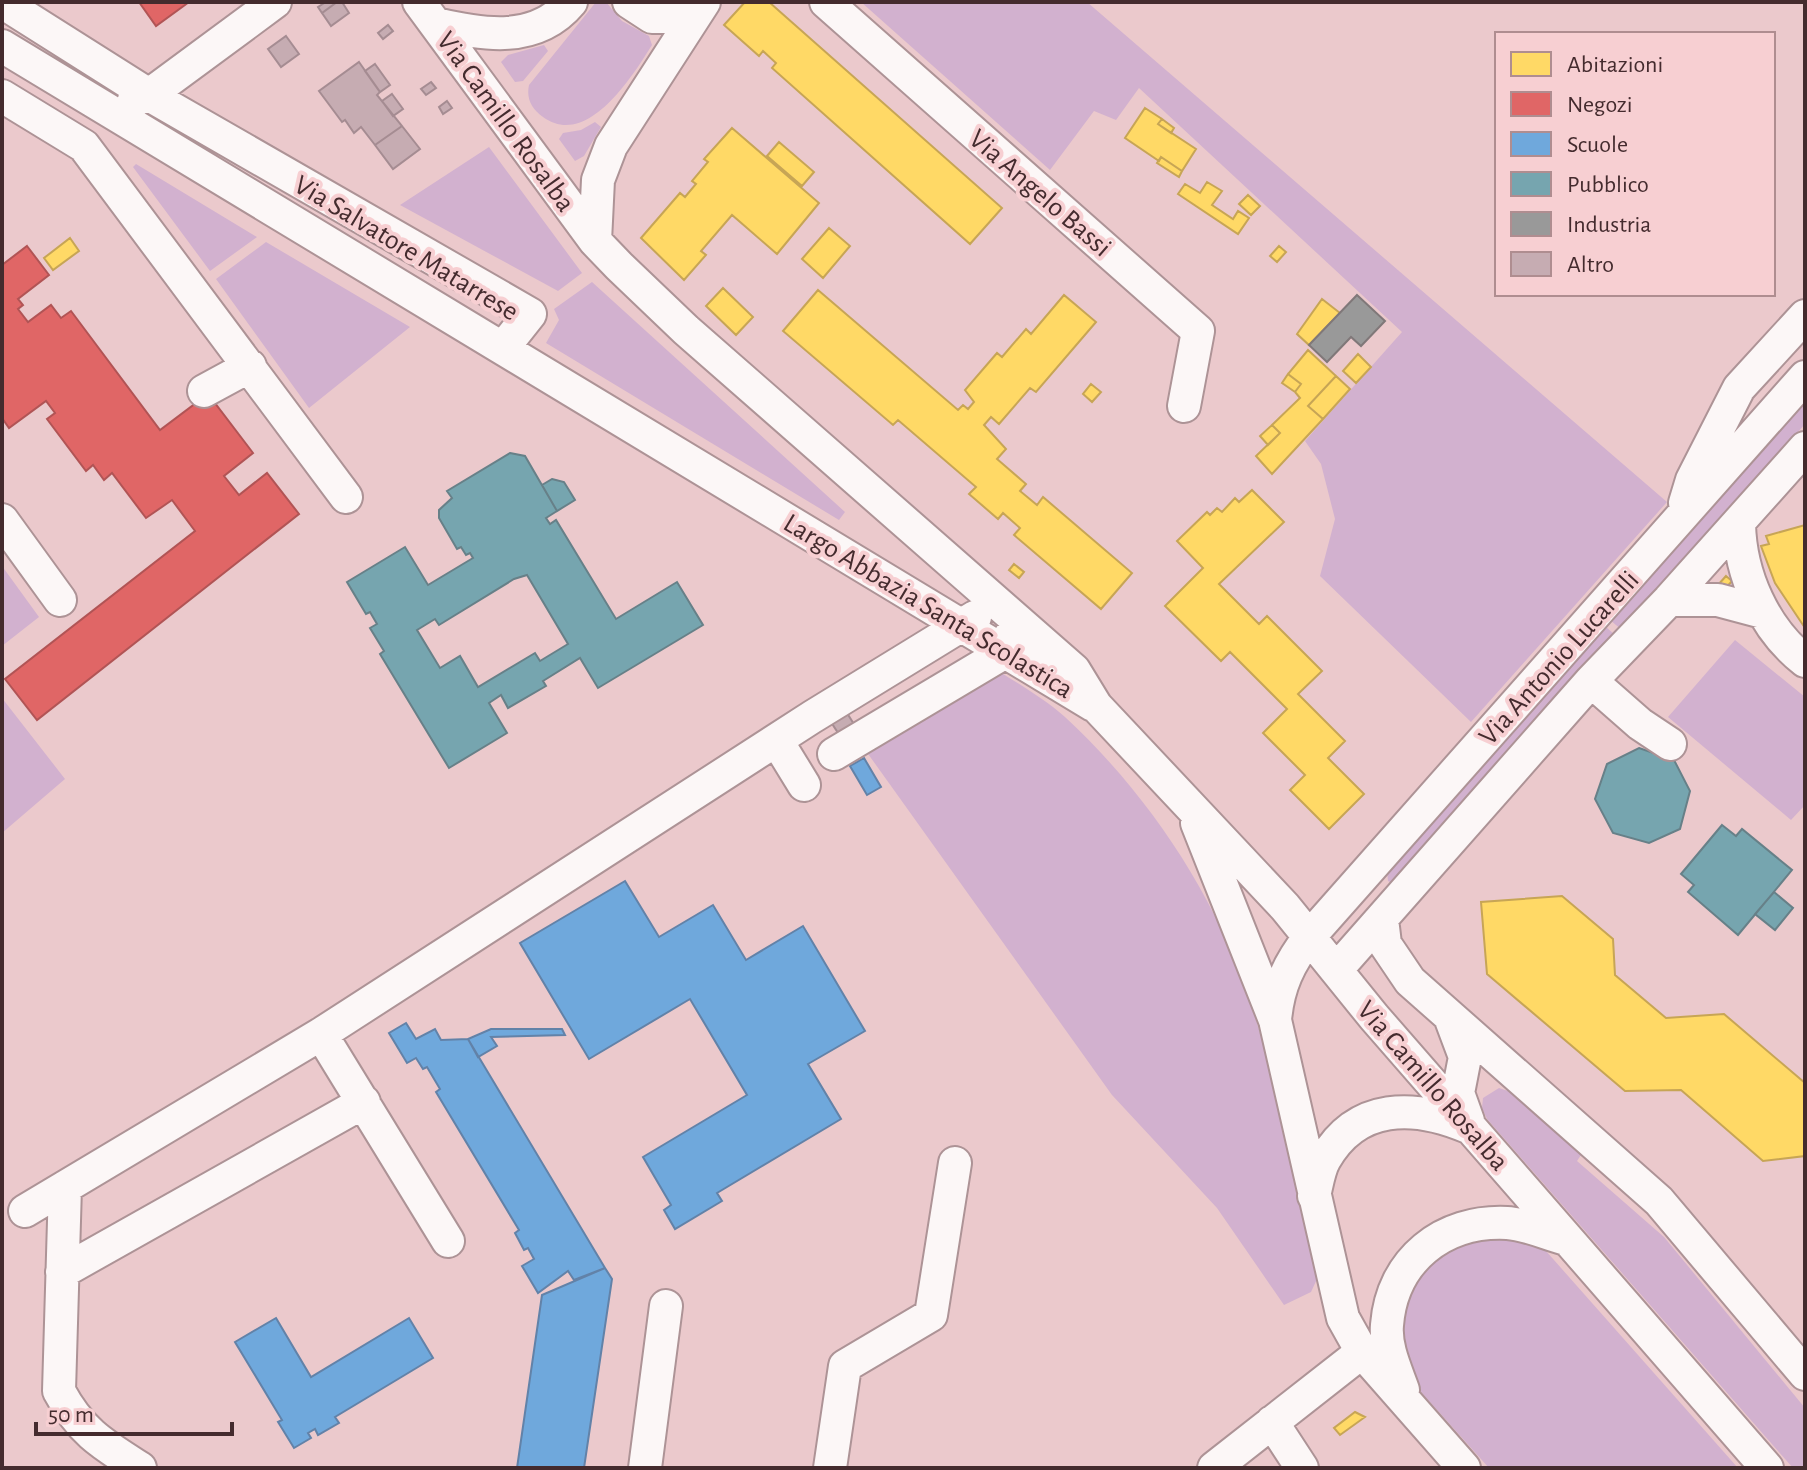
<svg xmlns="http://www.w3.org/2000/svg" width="1807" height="1470" font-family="'Alegreya Sans',sans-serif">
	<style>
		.green { fill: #d2b1cf }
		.homes { fill: #ffd966; stroke: #c7a555; stroke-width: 2 }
		.shops { fill: #e06666; stroke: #b15455; stroke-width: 2 }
		.schools { fill: #6fa8dc; stroke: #6282a8; stroke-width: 2 }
		.public { fill: #76a5af; stroke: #678088; stroke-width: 2; fill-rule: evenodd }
		.industry { fill: #999; stroke: #807879; stroke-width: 2 }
		.building { fill: #c6acb2; stroke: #a58c92; stroke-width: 2 }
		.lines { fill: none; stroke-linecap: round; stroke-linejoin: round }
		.minor-casing { stroke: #ad9396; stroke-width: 36 }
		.minor { stroke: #fcf7f7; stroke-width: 32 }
		.labels { text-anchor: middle; stroke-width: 8; stroke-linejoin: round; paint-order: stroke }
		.street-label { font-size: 28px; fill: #442b2e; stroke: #f7cfd2 }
	</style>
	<rect width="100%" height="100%" fill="#ebc9cc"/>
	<path class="green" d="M 596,2 L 606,2 L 622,21 L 649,36 L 652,45 C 632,77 587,149 543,117 C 532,109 526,99 529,85 Z
		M 861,2 L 1087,2 L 1667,502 L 1471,722 L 1320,576 L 1335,519 L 1321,464 L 1305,441 L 1402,332 L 1139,88 L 1116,120 L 1094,111 L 1050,170 Z
		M 544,45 L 548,51 L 523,81 L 515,82 L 501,62 L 508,55 Z
		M 595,122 L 601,127 L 584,156 L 575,161 L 559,139 L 563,133 L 581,130 Z
		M 489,147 L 582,273 L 558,291 L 400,205 Z
		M 136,164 L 257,237 L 210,271 L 133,167 Z
		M 266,242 L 410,327 L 309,408 L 216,279 Z
		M 592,282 L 845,512 L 839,520 L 546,343 L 559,320 L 554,309 Z
		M 1805,401 L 1805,424 L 1622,630 L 1610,620 Z
		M 2,566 L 39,617 L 2,646 Z
		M 1605,626 L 1616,636 L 1392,883 L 1388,881 L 1387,871 Z
		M 1735,640 L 1805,697 L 1805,805 L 1791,820 L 1668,717 Z
		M 1000,672 C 1022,686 1046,700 1065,717 C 1146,792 1213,891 1248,995 C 1279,1087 1296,1185 1317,1279 L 1311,1292 L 1284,1305 L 1217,1208 L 1112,1095 L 866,751 Z
		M 2,698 L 65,779 L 2,833 Z
		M 1499,1088 L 1508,1091 L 1581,1155 L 1577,1161 L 1664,1237 L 1805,1408 L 1805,1468 L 1793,1468 L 1487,1119 L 1482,1108 L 1483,1098 Z
		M 1467,1236 L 1533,1241 L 1546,1251 L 1738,1468 L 1489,1468 L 1412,1382 L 1396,1338 L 1412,1275 Z"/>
	<path class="homes" d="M 745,2 L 769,2 L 1002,208 L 970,244 L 772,68 L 776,63 L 763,51 L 759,56 L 724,25 Z
		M 1145,108 L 1162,119 L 1158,124 L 1196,149 L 1182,171 L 1161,157 L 1159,161 L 1125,138 Z
		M 1162,119 L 1174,128 L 1171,133 L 1158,124 Z
		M 732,128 L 819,203 L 777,254 L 732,215 L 701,251 L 706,255 L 684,280 L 641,238 L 680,193 L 685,197 L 696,184 L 692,181 L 708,162 L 704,159 Z
		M 779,142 L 814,172 L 802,186 L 767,156 Z
		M 1161,157 L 1182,171 L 1179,177 L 1157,163 Z
		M 1207,182 L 1222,191 L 1212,205 L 1233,219 L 1238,211 L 1249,218 L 1238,234 L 1178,194 L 1185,184 L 1200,193 Z
		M 1248,195 L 1260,206 L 1251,215 L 1239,204 Z
		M 829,228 L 850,246 L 823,278 L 802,259 Z
		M 70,238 L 79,251 L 53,270 L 44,258 Z
		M 1279,246 L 1286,252 L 1277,262 L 1270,256 Z
		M 723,288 L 753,317 L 736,335 L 706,306 Z
		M 818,290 L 958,410 L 963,405 L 968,409 L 974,402 L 965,390 L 997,353 L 1002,357 L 1026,329 L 1031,334 L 1064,295 L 1096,322 L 1036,392 L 1030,388 L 999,424 L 991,417 L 984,425 L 1006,449 L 997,459 L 1026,484 L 1020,491 L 1037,505 L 1043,497 L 1132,573 L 1101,609 L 1014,535 L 1020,528 L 1003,513 L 998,519 L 969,494 L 976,487 L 898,420 L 893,425 L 783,331 Z
		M 1322,299 L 1340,313 L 1309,345 L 1297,334 Z
		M 1308,350 L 1336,376 L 1308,406 L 1323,419 L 1272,474 L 1256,456 L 1280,433 L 1272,425 L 1300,398 L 1295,392 L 1301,384 L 1288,374 Z
		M 1358,354 L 1371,367 L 1356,383 L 1343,371 Z
		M 1288,374 L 1301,384 L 1295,392 L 1282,383 Z
		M 1336,376 L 1350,389 L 1323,419 L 1308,406 Z
		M 1091,384 L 1101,392 L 1092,402 L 1083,394 Z
		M 1272,425 L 1280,433 L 1268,445 L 1260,436 Z
		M 1252,490 L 1284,522 L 1219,584 L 1259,624 L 1267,616 L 1322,671 L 1298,694 L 1345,741 L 1328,758 L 1364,794 L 1329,829 L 1290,790 L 1305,775 L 1263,733 L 1287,709 L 1230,652 L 1221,661 L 1165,606 L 1203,568 L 1177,541 L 1207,512 L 1210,515 L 1217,508 L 1222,512 L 1235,498 L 1239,502 Z
		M 1805,525 L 1805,628 L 1775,583 L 1761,546 L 1769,544 L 1766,536 Z
		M 1014,564 L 1024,572 L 1019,578 L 1009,570 Z
		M 1726,576 L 1732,581 L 1724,590 L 1718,585 Z
		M 1562,896 L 1613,939 L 1615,975 L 1666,1018 L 1724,1014 L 1805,1083 L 1805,1156 L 1763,1161 L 1681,1090 L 1625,1091 L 1487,974 L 1481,902 Z
		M 1355,1412 L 1365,1417 L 1340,1435 L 1334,1428 Z"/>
	<path class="shops" d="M 139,2 L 189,2 L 156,26 Z
		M 27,246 L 49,275 L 18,299 L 23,305 L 18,309 L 28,322 L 51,305 L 61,318 L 71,311 L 160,430 L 208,394 L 253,453 L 224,476 L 239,495 L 267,473 L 299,514 L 37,720 L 5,679 L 195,531 L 172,500 L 146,518 L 112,473 L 104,480 L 93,465 L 86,471 L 47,419 L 55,413 L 46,401 L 9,428 L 2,418 L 2,265 Z"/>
	<path class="schools" d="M 864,758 L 881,787 L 867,795 L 850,766 Z
		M 625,881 L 659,937 L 713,905 L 746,960 L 803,926 L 865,1031 L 808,1064 L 841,1119 L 717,1193 L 722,1201 L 675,1229 L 664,1210 L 671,1205 L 643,1157 L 747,1095 L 690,999 L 589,1059 L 520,943 Z
		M 406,1023 L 416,1039 L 435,1029 L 441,1040 L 468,1039 L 605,1268 L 574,1280 L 568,1271 L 538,1293 L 522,1266 L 534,1259 L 528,1248 L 524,1250 L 515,1233 L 519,1230 L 436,1092 L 440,1089 L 427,1067 L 423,1069 L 416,1058 L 407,1063 L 389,1033 Z
		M 491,1029 L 562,1029 L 565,1035 L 491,1037 L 497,1046 L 478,1057 L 468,1039 Z
		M 605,1268 L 612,1279 L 584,1468 L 517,1468 L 542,1295 Z
		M 276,1318 L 311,1377 L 409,1318 L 433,1358 L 335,1417 L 339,1423 L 318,1435 L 315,1429 L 308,1433 L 311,1438 L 294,1448 L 278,1422 L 282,1420 L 235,1342 Z"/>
	<path class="public" d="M 510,453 L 525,456 L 557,511 L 546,518 L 550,524 L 556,520 L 616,619 L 677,582 L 703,625 L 598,688 L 580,658 L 543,681 L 546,686 L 508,708 L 501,695 L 489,703 L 507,733 L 449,768 L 380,654 L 384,651 L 370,628 L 377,624 L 370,612 L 366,614 L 347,582 L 405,547 L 428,585 L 473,558 L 470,553 L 466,555 L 461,547 L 457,549 L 439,518 L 439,510 L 452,498 L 447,491 ZM 527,575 L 568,644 L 540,661 L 535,653 L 478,687 L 460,656 L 440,668 L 417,630 L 435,619 L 439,625 L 514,579 Z
		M 552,479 L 564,482 L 575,500 L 557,511 L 542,485 Z
		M 1639,748 L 1674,760 L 1690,791 L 1680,829 L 1649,843 L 1613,833 L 1595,799 L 1607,764 Z
		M 1722,825 L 1736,836 L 1742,829 L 1792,870 L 1738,935 L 1688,892 L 1694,885 L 1681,874 Z
		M 1774,892 L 1793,908 L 1775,930 L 1755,914 Z"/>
	<path class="industry" d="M 1357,295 L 1385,321 L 1361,346 L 1351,337 L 1327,362 L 1309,345 Z"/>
	<path class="building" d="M 326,2 L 337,2 L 322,13 L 318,7 Z
		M 337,2 L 342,2 L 349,13 L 331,26 L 322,13 Z
		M 388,25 L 393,31 L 383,39 L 378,33 Z
		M 286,36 L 299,54 L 281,67 L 268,49 Z
		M 359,62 L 380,92 L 377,95 L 402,126 L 375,145 L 361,127 L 354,133 L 345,120 L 342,122 L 319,91 Z
		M 375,64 L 390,85 L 380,92 L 365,71 Z
		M 431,82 L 436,88 L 426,95 L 421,89 Z
		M 392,94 L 403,109 L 393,116 L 382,101 Z
		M 447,101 L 452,108 L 443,114 L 439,107 Z
		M 402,126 L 420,149 L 393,169 L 375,145 Z
		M 847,713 L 857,729 L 842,739 L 831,722 Z"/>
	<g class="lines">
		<defs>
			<path id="minor" d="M 2,2 L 149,95 L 530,314 L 503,348
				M 419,2 L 595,241 L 619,266 L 686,330 L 1074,670 L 1096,706 L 1285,907 L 1374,1017 L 1767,1468
				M 629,2 L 652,17 L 694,17
				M 826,2 L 1198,331 L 1184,406
				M 436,24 C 483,35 536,44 571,2
				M 2,46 L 1093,705
				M 2,96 L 84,146 L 346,497
				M 134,100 L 149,95 L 275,2
				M 595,241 L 598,180 L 611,146 L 704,2
				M 204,391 L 250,366
				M 1685,503 L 1692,480 L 1739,388 L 1805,316
				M 2,520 L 60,600
				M 1739,523 C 1740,575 1764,629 1805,661
				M 1669,600 L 1718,600 L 1763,612
				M 1591,681 L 1640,724 L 1670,744
				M 777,741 L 804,785
				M 834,754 L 1007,651 L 1010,636
				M 1197,823 L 1275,1020 L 1343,1318 L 1362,1352 L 1464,1468
				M 1382,919 L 1385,944 L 1410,981 L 1659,1201 L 1805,1374
				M 1337,969 L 1591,681 L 1669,600 L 1805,448
				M 1450,1017 L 1465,1057 L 1458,1093 L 1468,1121
				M 1275,1020 C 1278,986 1289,963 1310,936 L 1805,377
				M 321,1034 L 448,1241
				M 65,1187 L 59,1391 C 81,1432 102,1444 140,1468
				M 1314,1196 C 1317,1184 1319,1169 1325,1159 C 1357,1103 1414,1104 1468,1127
				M 25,1211 L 321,1034 L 812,717 L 975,617
				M 62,1272 L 364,1102
				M 1403,1390 C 1396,1370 1385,1347 1387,1325 C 1392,1260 1443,1220 1507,1223 C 1526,1224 1547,1234 1566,1239
				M 1272,1422 L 1302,1468
				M 645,1468 L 666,1306
				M 830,1468 L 845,1366 L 931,1315 L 955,1163
				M 1214,1468 L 1362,1352"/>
		</defs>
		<use href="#minor" class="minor-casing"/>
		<use href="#minor" class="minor"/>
	</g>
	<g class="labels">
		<g class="street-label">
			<text transform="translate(507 121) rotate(54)" y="10">Via Camillo Rosalba</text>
			<text transform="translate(1041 192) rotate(41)" y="10">Via Angelo Bassi</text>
			<text transform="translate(407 247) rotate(31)" y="10">Via Salvatore Matarrese</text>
			<text transform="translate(929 605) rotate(31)" y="10">Largo Abbazia Santa Scolastica</text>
			<text transform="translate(1558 657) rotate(-48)" y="10">Via Antonio Lucarelli</text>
			<text transform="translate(1434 1085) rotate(49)" y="10">Via Camillo Rosalba</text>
		</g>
	</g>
	<rect width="1807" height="1470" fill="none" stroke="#442b2e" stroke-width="8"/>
	<rect x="1495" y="32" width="280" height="264" fill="#f7cfd2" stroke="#af8d90" stroke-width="2"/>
	<rect x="1511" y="52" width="40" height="24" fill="#ffd966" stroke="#af8d90" stroke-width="2"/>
	<text x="1567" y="72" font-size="24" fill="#442b2e">Abitazioni</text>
	<rect x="1511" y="92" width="40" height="24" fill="#e06666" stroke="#af8d90" stroke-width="2"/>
	<text x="1567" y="112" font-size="24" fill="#442b2e">Negozi</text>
	<rect x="1511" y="132" width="40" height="24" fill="#6fa8dc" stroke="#af8d90" stroke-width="2"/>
	<text x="1567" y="152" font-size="24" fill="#442b2e">Scuole</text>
	<rect x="1511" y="172" width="40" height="24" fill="#76a5af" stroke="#af8d90" stroke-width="2"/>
	<text x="1567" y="192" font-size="24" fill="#442b2e">Pubblico</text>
	<rect x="1511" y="212" width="40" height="24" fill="#999999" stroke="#af8d90" stroke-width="2"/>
	<text x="1567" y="232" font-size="24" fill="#442b2e">Industria</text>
	<rect x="1511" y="252" width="40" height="24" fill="#c6acb2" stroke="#af8d90" stroke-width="2"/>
	<text x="1567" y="272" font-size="24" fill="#442b2e">Altro</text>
	<path d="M36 1422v12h196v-12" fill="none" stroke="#442b2e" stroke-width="4"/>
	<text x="48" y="1422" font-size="24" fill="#442b2e" stroke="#f7cfd2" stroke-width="6" paint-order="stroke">50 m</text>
</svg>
